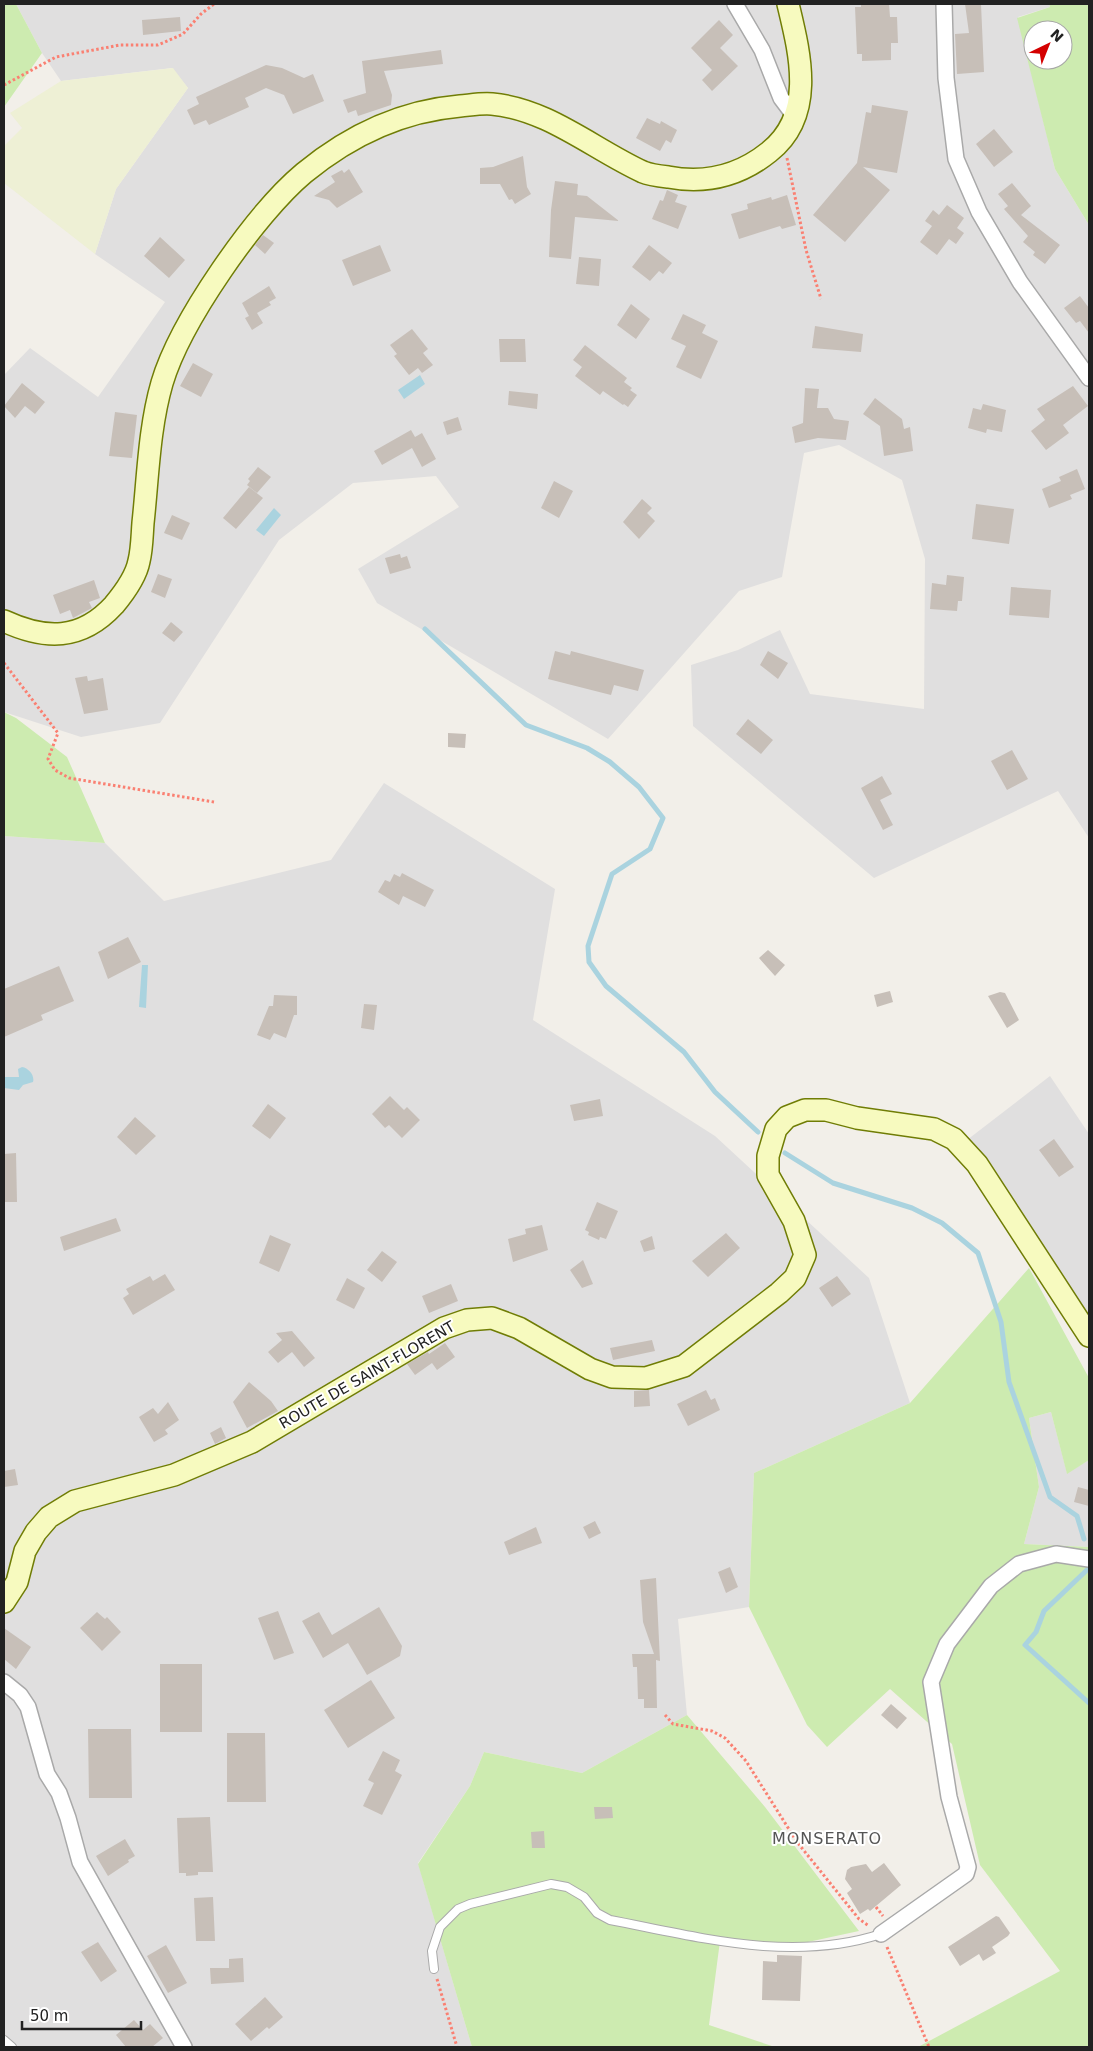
<svg xmlns="http://www.w3.org/2000/svg" width="1093" height="2051" font-family="'DejaVu Sans',sans-serif">
	<style>
		.residential { fill: #e0dfdf }
		.farmland { fill: #eef0d5 }
		.grass { fill: #cdebb0; fill-rule: evenodd }
		.water { fill: #aad3df }
		.lines { fill: none; stroke-linecap: round; stroke-linejoin: round }
		.stream { stroke: #aad3df; stroke-width: 5 }
		.building { fill: #c7bfb8 }
		.lane-casing { stroke: #a9a9a9; stroke-width: 10 }
		.street-casing { stroke: #a9a9a9; stroke-width: 18 }
		.secondary-casing { stroke: #707d05; stroke-width: 24 }
		.path { stroke: #fa8072; stroke-width: 3; stroke-dasharray: 2.5 2.5; stroke-linecap: butt }
		.lane { stroke: #fff; stroke-width: 8 }
		.street { stroke: #fff; stroke-width: 15 }
		.secondary { stroke: #f7fabf; stroke-width: 21 }
		.labels { text-anchor: middle; stroke-width: 4; stroke-linejoin: round; paint-order: stroke }
		.street-label { font-size: 15px; fill: #222; stroke: #fff }
		.neighbourhood-label { font-size: 16px; letter-spacing: 1px; fill: #555; stroke: #fff }
	</style>
	<rect width="100%" height="100%" fill="#f2efe9"/>
	<path class="residential" d="M 16,4 L 1049,4 L 1050,7 L 1018,17 L 1055,169 L 1089,225 L 1089,838 L 1058,791 L 874,878 L 693,726 L 691,665 L 738,650 L 780,630 L 810,694 L 924,709 L 925,559 L 902,480 L 839,445 L 804,453 L 782,577 L 739,591 L 608,739 L 377,603 L 358,569 L 459,507 L 436,476 L 353,483 L 279,540 L 160,723 L 81,737 L 4,712 L 4,375 L 30,348 L 98,397 L 165,302 L 95,254 L 116,189 L 188,88 L 172,68 L 61,81 L 42,53 Z
		M 384,783 L 555,889 L 533,1020 L 715,1136 L 869,1278 L 910,1403 L 754,1473 L 749,1607 L 678,1619 L 687,1715 L 582,1773 L 484,1752 L 470,1786 L 418,1863 L 472,2047 L 4,2047 L 4,836 L 105,843 L 164,901 L 331,860 Z
		M 1050,1076 L 1089,1134 L 1089,1316 L 967,1140 Z
		M 1051,1412 L 1067,1473 L 1089,1460 L 1089,1547 L 1024,1544 L 1039,1487 L 1029,1418 Z"/>
	<path class="farmland" d="M 173,68 L 188,88 L 116,189 L 95,254 L 4,183 L 4,146 L 22,128 L 10,113 L 61,81 Z"/>
	<path class="grass" d="M 4,4 L 16,4 L 42,53 L 4,107 Z
		M 1049,4 L 1089,4 L 1089,225 L 1055,169 L 1017,18 L 1050,7 ZM 1033,30 L 1063,30 L 1063,60 L 1033,60 Z
		M 4,712 L 16,718 L 67,757 L 105,843 L 4,836 Z
		M 1029,1268 L 1089,1378 L 1089,1460 L 1067,1474 L 1051,1412 L 1029,1418 L 1039,1487 L 1024,1544 L 1089,1547 L 1089,2047 L 918,2047 L 1060,1971 L 980,1865 L 952,1744 L 890,1689 L 827,1747 L 807,1725 L 749,1607 L 754,1473 L 910,1403 Z
		M 687,1715 L 765,1807 L 859,1931 L 794,1945 L 720,1941 L 709,2025 L 775,2047 L 472,2047 L 418,1864 L 470,1786 L 484,1752 L 582,1773 Z"/>
	<path class="water" d="M 420,375 L 425,384 L 404,399 L 398,390 Z
		M 274,508 L 281,515 L 264,536 L 256,530 Z
		M 142,965 L 148,965 L 146,1008 L 139,1007 Z
		M 22,1067 C 29,1068 35,1076 33,1082 L 23,1085 L 19,1090 L 4,1088 L 4,1077 L 19,1077 L 18,1069 Z"/>
	<g class="lines">
		<path class="stream" d="M 425,629 L 526,725 L 587,748 L 610,762 L 639,787 L 663,818 L 650,849 L 612,874 L 588,946 L 589,962 L 606,986 L 684,1052 L 715,1092 L 758,1132
			M 785,1153 L 833,1183 L 912,1208 L 942,1223 L 978,1253 L 1001,1322 L 1009,1382 L 1050,1497 L 1077,1516 L 1084,1539
			M 1089,1568 L 1044,1611 L 1036,1632 L 1025,1645 L 1089,1703"/>
	</g>
	<path class="building" d="M 861,4 L 889,4 L 890,17 L 897,17 L 898,43 L 891,43 L 891,60 L 862,61 L 862,54 L 857,54 L 855,7 L 861,7 Z
		M 965,4 L 981,4 L 984,72 L 957,74 L 955,34 L 969,33 Z
		M 180,17 L 181,31 L 143,35 L 142,20 Z
		M 719,20 L 733,35 L 720,48 L 738,66 L 712,91 L 702,80 L 712,70 L 691,48 Z
		M 441,50 L 443,64 L 384,71 L 392,95 L 391,105 L 358,116 L 356,110 L 348,113 L 343,100 L 366,93 L 362,61 Z
		M 266,65 L 282,68 L 304,78 L 313,74 L 324,101 L 293,114 L 284,95 L 266,88 L 245,98 L 249,107 L 209,125 L 206,120 L 194,125 L 187,110 L 199,104 L 196,97 Z
		M 872,105 L 908,111 L 897,173 L 863,167 L 890,190 L 845,242 L 813,215 L 857,163 L 866,112 L 871,113 Z
		M 647,118 L 660,124 L 661,121 L 677,130 L 671,143 L 666,140 L 660,151 L 636,138 Z
		M 994,129 L 1013,152 L 994,167 L 976,144 Z
		M 523,156 L 527,187 L 531,194 L 515,204 L 512,199 L 509,200 L 500,184 L 480,184 L 480,168 L 493,167 Z
		M 349,169 L 363,192 L 337,208 L 329,200 L 314,196 L 335,182 L 331,176 L 342,170 L 344,173 Z
		M 555,181 L 578,184 L 577,195 L 587,196 L 619,221 L 575,217 L 571,259 L 549,257 L 551,210 Z
		M 1012,183 L 1031,206 L 1021,215 L 1060,245 L 1045,264 L 1033,255 L 1035,252 L 1023,242 L 1028,236 L 1004,209 L 1008,206 L 998,194 Z
		M 667,190 L 678,195 L 675,202 L 687,206 L 678,229 L 652,219 L 660,200 L 663,201 Z
		M 787,195 L 796,225 L 782,229 L 780,226 L 739,239 L 731,214 L 748,209 L 747,204 L 771,197 L 772,200 Z
		M 947,205 L 964,218 L 957,228 L 964,233 L 956,244 L 949,239 L 937,255 L 920,242 L 932,226 L 925,221 L 933,210 L 939,215 Z
		M 263,235 L 274,243 L 265,254 L 255,245 Z
		M 160,237 L 185,260 L 169,278 L 144,256 Z
		M 380,245 L 391,271 L 353,286 L 342,260 Z
		M 649,245 L 672,263 L 663,274 L 659,271 L 650,281 L 632,267 Z
		M 579,257 L 601,259 L 599,286 L 576,284 Z
		M 269,286 L 276,298 L 269,302 L 271,305 L 257,313 L 263,323 L 252,330 L 245,318 L 249,316 L 242,303 Z
		M 1080,296 L 1089,308 L 1089,333 L 1080,321 L 1076,323 L 1064,308 Z
		M 631,304 L 650,319 L 636,339 L 617,325 Z
		M 683,314 L 706,325 L 702,333 L 718,341 L 701,379 L 676,367 L 686,346 L 671,339 Z
		M 815,326 L 863,334 L 861,352 L 812,348 Z
		M 412,329 L 428,349 L 423,353 L 433,365 L 422,373 L 418,368 L 409,375 L 394,356 L 397,354 L 390,345 Z
		M 499,339 L 525,339 L 526,362 L 500,362 Z
		M 585,345 L 627,378 L 624,382 L 632,388 L 630,390 L 637,395 L 628,407 L 624,404 L 623,405 L 603,391 L 600,395 L 575,376 L 582,367 L 573,360 Z
		M 193,363 L 213,374 L 201,397 L 180,386 Z
		M 22,383 L 45,402 L 35,414 L 25,406 L 15,418 L 4,406 Z
		M 1073,386 L 1088,406 L 1063,425 L 1069,433 L 1046,450 L 1031,431 L 1045,420 L 1037,409 Z
		M 805,388 L 819,389 L 817,408 L 828,408 L 834,419 L 849,421 L 846,440 L 818,438 L 795,443 L 792,427 L 803,423 Z
		M 509,391 L 538,394 L 537,409 L 508,405 Z
		M 875,398 L 902,419 L 904,429 L 910,427 L 913,451 L 884,456 L 880,426 L 863,414 Z
		M 983,404 L 1006,410 L 1002,432 L 987,429 L 986,433 L 968,428 L 973,408 L 981,410 Z
		M 115,412 L 137,415 L 132,458 L 109,456 Z
		M 458,417 L 462,430 L 447,435 L 443,422 Z
		M 411,430 L 415,437 L 422,433 L 436,459 L 422,467 L 412,448 L 382,465 L 374,451 Z
		M 258,467 L 271,477 L 257,493 L 247,485 L 250,481 L 248,479 Z
		M 1077,469 L 1085,489 L 1070,495 L 1072,499 L 1049,508 L 1042,489 L 1061,481 L 1059,477 Z
		M 554,481 L 573,491 L 559,518 L 541,508 Z
		M 249,487 L 263,498 L 236,529 L 223,518 Z
		M 642,499 L 652,508 L 647,513 L 655,521 L 639,539 L 623,522 Z
		M 976,504 L 1014,509 L 1009,544 L 972,539 Z
		M 172,515 L 190,523 L 182,540 L 164,533 Z
		M 400,554 L 401,558 L 407,556 L 411,568 L 390,574 L 385,558 Z
		M 158,574 L 172,579 L 165,598 L 151,592 Z
		M 947,575 L 964,577 L 962,601 L 958,601 L 957,611 L 930,609 L 932,583 L 946,585 Z
		M 94,580 L 100,598 L 89,602 L 92,608 L 73,618 L 70,610 L 60,614 L 53,595 Z
		M 1011,587 L 1051,590 L 1049,618 L 1009,615 Z
		M 171,622 L 183,632 L 174,642 L 162,633 Z
		M 555,651 L 570,655 L 571,651 L 644,670 L 638,691 L 614,685 L 611,695 L 548,679 Z
		M 768,651 L 788,663 L 778,679 L 760,665 Z
		M 87,676 L 88,681 L 103,678 L 108,710 L 84,714 L 75,678 Z
		M 748,719 L 773,740 L 761,754 L 736,734 Z
		M 448,733 L 466,734 L 465,748 L 448,747 Z
		M 1012,750 L 1028,779 L 1007,790 L 991,761 Z
		M 882,776 L 892,794 L 880,800 L 893,825 L 883,830 L 861,788 Z
		M 402,873 L 434,890 L 425,907 L 403,896 L 399,905 L 378,892 L 385,880 L 390,882 L 394,874 L 400,877 Z
		M 128,937 L 141,962 L 108,979 L 98,952 Z
		M 768,950 L 785,965 L 775,976 L 759,958 Z
		M 59,966 L 74,1001 L 41,1015 L 43,1020 L 4,1037 L 4,989 Z
		M 890,991 L 893,1002 L 877,1007 L 874,995 Z
		M 1000,992 L 1005,993 L 1019,1020 L 1007,1028 L 988,996 Z
		M 274,995 L 297,996 L 297,1015 L 294,1015 L 286,1038 L 274,1033 L 270,1040 L 257,1035 L 269,1006 L 273,1006 Z
		M 364,1004 L 377,1005 L 374,1030 L 361,1028 Z
		M 390,1096 L 404,1110 L 407,1107 L 420,1120 L 402,1138 L 389,1125 L 385,1128 L 372,1114 Z
		M 600,1099 L 603,1116 L 574,1121 L 570,1105 Z
		M 268,1104 L 286,1118 L 270,1139 L 252,1126 Z
		M 135,1117 L 156,1136 L 136,1155 L 117,1137 Z
		M 1054,1139 L 1074,1167 L 1059,1177 L 1039,1150 Z
		M 16,1153 L 17,1202 L 4,1202 L 4,1154 Z
		M 597,1202 L 618,1211 L 606,1239 L 600,1237 L 599,1240 L 588,1235 L 589,1232 L 585,1230 Z
		M 116,1218 L 121,1231 L 64,1251 L 60,1237 Z
		M 542,1225 L 548,1250 L 513,1262 L 508,1239 L 526,1234 L 525,1229 Z
		M 726,1233 L 740,1248 L 708,1277 L 692,1261 Z
		M 270,1235 L 291,1244 L 279,1272 L 259,1263 Z
		M 652,1236 L 655,1249 L 644,1252 L 640,1241 Z
		M 382,1251 L 397,1262 L 382,1282 L 367,1270 Z
		M 583,1260 L 593,1284 L 582,1288 L 570,1270 Z
		M 165,1274 L 175,1290 L 133,1315 L 123,1298 L 129,1294 L 126,1289 L 150,1276 L 153,1281 Z
		M 837,1276 L 851,1294 L 832,1307 L 819,1288 Z
		M 347,1278 L 365,1288 L 354,1309 L 336,1300 Z
		M 451,1284 L 458,1301 L 429,1313 L 422,1296 Z
		M 292,1331 L 315,1358 L 304,1367 L 292,1352 L 278,1363 L 268,1352 L 282,1340 L 276,1333 Z
		M 652,1340 L 655,1351 L 613,1360 L 610,1348 Z
		M 445,1343 L 455,1357 L 437,1370 L 432,1363 L 415,1375 L 407,1364 L 428,1352 L 429,1354 Z
		M 249,1382 L 271,1401 L 278,1411 L 247,1428 L 233,1402 Z
		M 649,1390 L 650,1406 L 634,1407 L 634,1391 Z
		M 706,1390 L 711,1400 L 715,1398 L 720,1410 L 688,1426 L 677,1404 Z
		M 168,1402 L 179,1420 L 165,1430 L 168,1434 L 154,1442 L 139,1417 L 153,1408 L 158,1414 Z
		M 221,1427 L 226,1438 L 215,1444 L 210,1433 Z
		M 15,1469 L 18,1485 L 4,1487 L 4,1471 Z
		M 1078,1487 L 1089,1490 L 1089,1506 L 1074,1502 Z
		M 595,1521 L 601,1533 L 589,1539 L 583,1527 Z
		M 536,1527 L 542,1543 L 509,1555 L 504,1542 Z
		M 730,1567 L 738,1587 L 726,1593 L 718,1572 Z
		M 656,1578 L 660,1661 L 656,1660 L 657,1708 L 644,1708 L 644,1699 L 638,1699 L 637,1667 L 633,1667 L 632,1654 L 654,1654 L 643,1622 L 640,1580 Z
		M 379,1607 L 402,1646 L 400,1656 L 367,1675 L 348,1643 L 323,1658 L 302,1621 L 319,1612 L 332,1635 Z
		M 278,1611 L 294,1653 L 274,1660 L 258,1618 Z
		M 97,1612 L 105,1619 L 107,1617 L 121,1632 L 102,1651 L 80,1628 Z
		M 4,1628 L 31,1647 L 16,1669 L 4,1659 Z
		M 160,1664 L 202,1664 L 202,1732 L 160,1732 Z
		M 371,1680 L 395,1718 L 348,1748 L 324,1710 Z
		M 891,1704 L 907,1718 L 897,1729 L 881,1715 Z
		M 88,1729 L 131,1729 L 132,1798 L 89,1798 Z
		M 227,1733 L 265,1733 L 266,1802 L 227,1802 Z
		M 383,1751 L 400,1760 L 395,1771 L 402,1775 L 382,1815 L 363,1806 L 374,1783 L 368,1780 Z
		M 594,1807 L 612,1807 L 613,1818 L 595,1819 Z
		M 210,1817 L 213,1872 L 198,1872 L 198,1875 L 186,1876 L 186,1873 L 179,1873 L 177,1818 Z
		M 544,1831 L 545,1848 L 532,1848 L 531,1832 Z
		M 125,1839 L 135,1856 L 128,1860 L 129,1862 L 108,1876 L 96,1856 Z
		M 884,1863 L 901,1885 L 870,1911 L 868,1909 L 860,1914 L 847,1893 L 852,1889 L 845,1879 L 847,1870 L 851,1867 L 866,1864 L 872,1872 Z
		M 213,1897 L 215,1941 L 196,1941 L 194,1898 Z
		M 996,1916 L 999,1917 L 1010,1933 L 1008,1936 L 992,1947 L 996,1953 L 983,1961 L 979,1954 L 960,1966 L 948,1947 Z
		M 98,1942 L 117,1971 L 101,1982 L 81,1952 Z
		M 166,1945 L 187,1983 L 168,1993 L 147,1956 Z
		M 777,1955 L 802,1956 L 800,2001 L 762,2000 L 763,1961 L 777,1962 Z
		M 243,1958 L 244,1982 L 211,1984 L 210,1968 L 229,1968 L 229,1959 Z
		M 265,1997 L 283,2017 L 269,2029 L 267,2027 L 251,2041 L 235,2024 Z
		M 134,2020 L 143,2030 L 150,2024 L 163,2038 L 152,2047 L 126,2047 L 116,2035 Z"/>
	<g class="lines">
		<defs>
			<path id="lane" d="M 434,1969 L 432,1951 L 440,1927 L 458,1909 L 470,1904 L 551,1884 L 567,1887 L 584,1897 L 597,1913 L 610,1920 C 699,1937 792,1963 881,1934
				M 4,2040 L 12,2047"/>
			<path id="street" d="M 735,4 L 762,50 L 781,98 L 796,118
				M 944,4 L 946,78 L 956,159 L 979,212 L 1020,282 L 1089,378
				M 4,1682 L 20,1695 L 28,1707 L 47,1774 L 59,1793 L 68,1818 L 80,1862 L 184,2047
				M 881,1934 L 966,1874 L 968,1867 L 949,1797 L 931,1682 L 947,1644 L 991,1586 L 1019,1564 L 1056,1554 L 1089,1559"/>
			<path id="secondary" d="M 4,621 C 45,640 81,641 114,605 C 124,593 136,577 139,561 C 142,549 142,536 143,523 C 148,477 149,428 162,383 C 180,322 255,214 304,173 C 349,136 401,111 460,106 C 471,105 482,103 492,104 C 548,109 593,149 643,172 C 650,175 659,176 668,177 C 705,184 739,176 769,152 C 816,115 800,54 788,4
				M 4,1602 L 17,1582 L 25,1551 L 36,1532 L 49,1517 L 75,1501 L 174,1475 L 252,1442 L 444,1328 L 467,1320 L 492,1318 L 519,1328 L 590,1369 L 612,1377 L 646,1378 L 684,1366 L 779,1293 L 795,1278 L 805,1255 L 794,1221 L 768,1175 L 768,1156 L 776,1129 L 787,1117 L 805,1110 L 826,1110 L 857,1118 L 934,1129 L 954,1139 L 977,1164 L 1089,1336"/>
		</defs>
		<use href="#lane" class="lane-casing"/>
		<use href="#street" class="street-casing"/>
		<use href="#secondary" class="secondary-casing"/>
		<path class="path" d="M 4,85 L 56,57 L 120,45 L 158,45 L 183,34 L 201,14 L 214,4
			M 787,158 L 806,250 L 821,299
			M 4,663 L 58,733 L 48,759 L 55,770 L 69,778 L 214,802
			M 665,1715 L 673,1724 L 712,1731 L 725,1738 L 746,1761 L 797,1842 L 859,1919 L 869,1926
			M 876,1907 L 883,1916
			M 887,1947 L 929,2047
			M 437,1979 L 457,2047"/>
		<use href="#lane" class="lane"/>
		<use href="#street" class="street"/>
		<use href="#secondary" class="secondary"/>
	</g>
	<g class="labels">
		<g class="street-label">
			<text transform="translate(367 1375) rotate(-30)" y="5">ROUTE DE SAINT-FLORENT</text>
		</g>
		<g class="neighbourhood-label">
			<text x="827" y="1844">MONSERATO</text>
		</g>
	</g>
	<rect width="1093" height="2051" fill="none" stroke="#222222" stroke-width="10"/>
	<g transform="translate(1048 45) rotate(43)"><circle r="24" fill="#ffffff" stroke="#a7a7a7"/>
	<path d="M0-4L9 19L0 12L-9 19Z" fill="#d40000"/>
	<text y="-8" font-size="14" font-weight="bold" text-anchor="middle" fill="#222222">N</text>
	</g>
	<path d="M22 2021v8h119v-8" fill="none" stroke="#222222" stroke-width="2.5"/>
	<text x="30" y="2021" font-size="15" fill="#222222" stroke="#ffffff" stroke-width="4" paint-order="stroke">50 m</text>
</svg>
